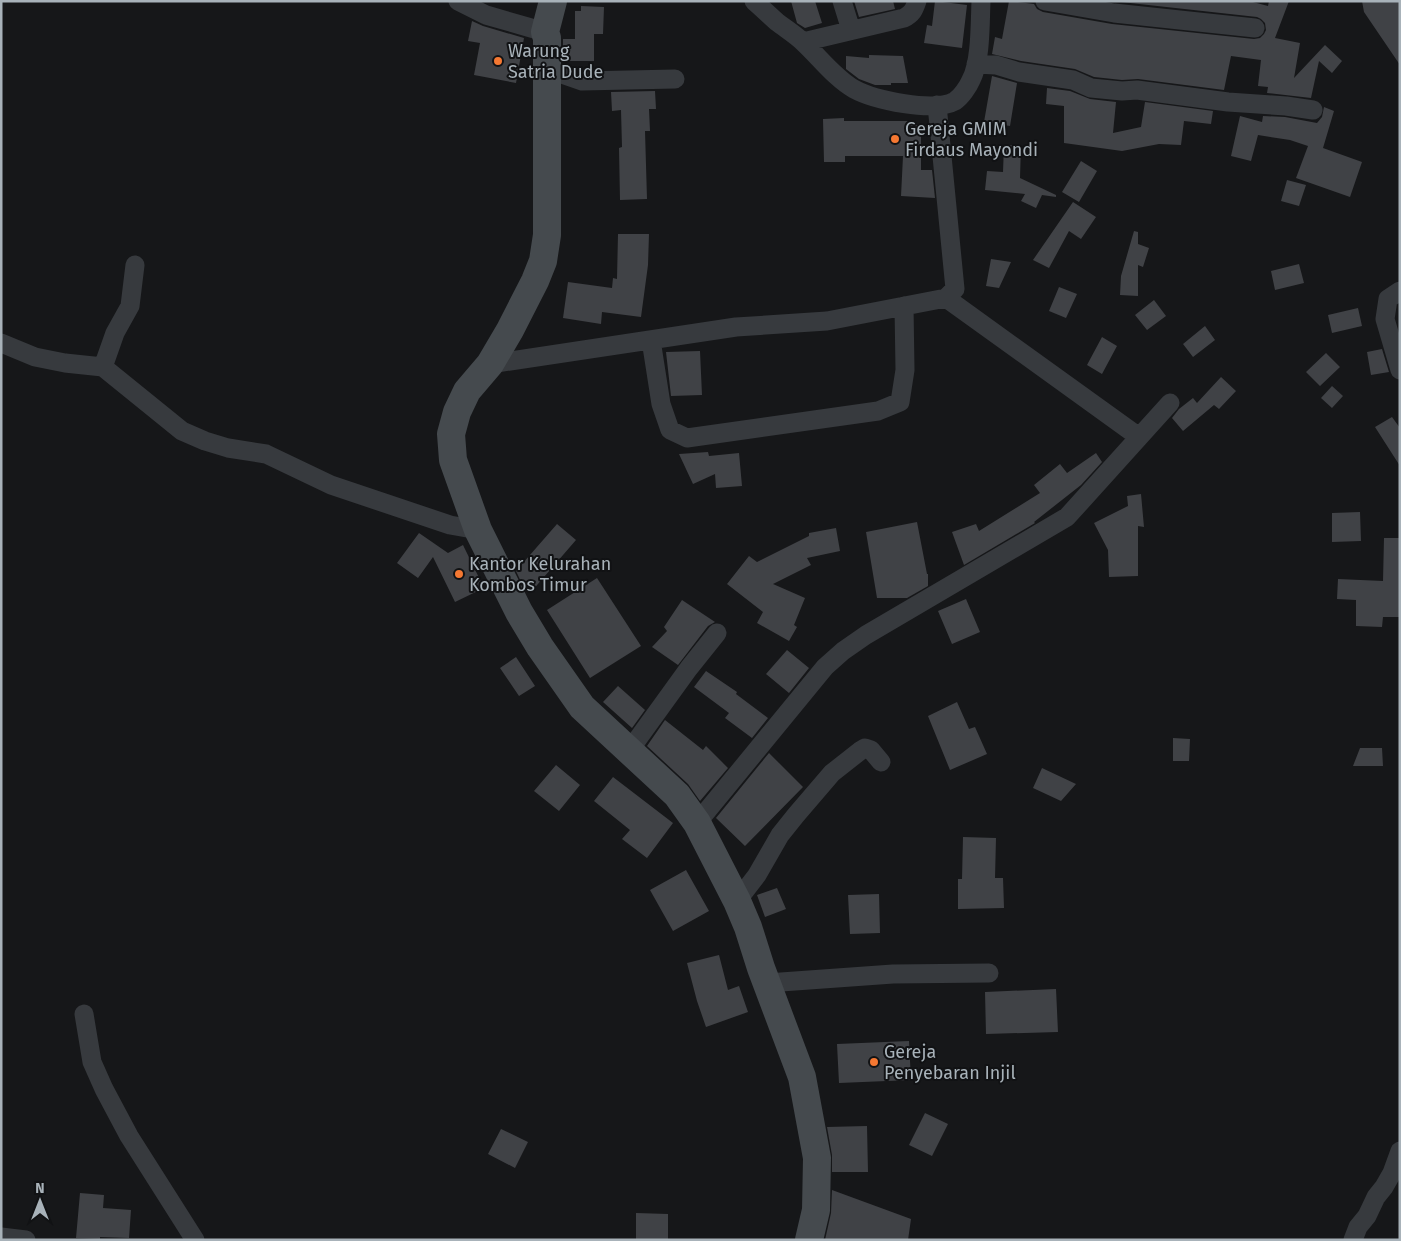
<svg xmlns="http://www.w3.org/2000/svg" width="1401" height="1241" font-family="'Fira Sans',sans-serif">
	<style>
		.building { fill: #404246 }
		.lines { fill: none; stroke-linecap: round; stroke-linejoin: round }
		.street { stroke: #373a3e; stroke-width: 19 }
		.secondary { stroke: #454a4e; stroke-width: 28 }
		.poi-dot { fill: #f57832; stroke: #111214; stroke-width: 2 }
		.labels { text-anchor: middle; stroke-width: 4; stroke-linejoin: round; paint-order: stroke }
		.poi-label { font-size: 18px; fill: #a8b2b9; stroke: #111214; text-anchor: start }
	</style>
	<rect width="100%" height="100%" fill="#161719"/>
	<path class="building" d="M 791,1 L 815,1 L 822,23 L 805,28 L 797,23 Z
		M 854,1 L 893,1 L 895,9 L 859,17 Z
		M 935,1 L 967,5 L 962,48 L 924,43 L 927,25 L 932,26 Z
		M 1009,1 L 1034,4 L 1037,9 L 1043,12 L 1112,24 L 1254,39 L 1260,38 L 1264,34 L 1266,30 L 1265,23 L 1261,19 L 1257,17 L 1112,1 L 1249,1 L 1268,6 L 1269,1 L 1289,1 L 1275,38 L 1300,43 L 1294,78 L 1325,45 L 1342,61 L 1332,73 L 1319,61 L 1311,98 L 1267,93 L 1268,87 L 1258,86 L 1261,60 L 1231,56 L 1224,90 L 1138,79 L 1122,80 L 1094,77 L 1075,69 L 1021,61 L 992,54 L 995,37 L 1002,39 Z
		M 1362,1 L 1400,1 L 1400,65 L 1364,12 Z
		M 581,6 L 604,7 L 603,34 L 594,34 L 594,61 L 563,61 L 563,39 L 575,39 L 575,11 L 581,11 Z
		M 472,21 L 483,26 L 524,38 L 516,83 L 474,75 L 480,43 L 468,41 Z
		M 869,55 L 903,56 L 908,83 L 891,83 L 891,85 L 875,85 L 859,79 L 846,69 L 846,56 L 869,58 Z
		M 992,76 L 1017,83 L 1010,126 L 984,122 Z
		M 1047,88 L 1070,91 L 1090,99 L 1116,102 L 1113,133 L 1141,127 L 1145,102 L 1213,111 L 1211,124 L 1184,121 L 1181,145 L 1159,144 L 1122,151 L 1064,143 L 1064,106 L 1046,104 Z
		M 655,91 L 656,109 L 649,109 L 650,131 L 645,131 L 647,199 L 620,200 L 619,148 L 622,147 L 621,110 L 612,111 L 611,92 Z
		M 1324,107 L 1334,111 L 1323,148 L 1362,162 L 1350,197 L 1296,178 L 1308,146 L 1290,140 L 1258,135 L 1251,161 L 1231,156 L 1240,116 L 1262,122 L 1263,116 L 1285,117 L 1317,123 L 1322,117 Z
		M 844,118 L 844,121 L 915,121 L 916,125 L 921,125 L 921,170 L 932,170 L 935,198 L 901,196 L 903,156 L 845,156 L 845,162 L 824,162 L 823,119 Z
		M 1004,145 L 1021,145 L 1020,178 L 1056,195 L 1056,197 L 1042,195 L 1036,208 L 1021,201 L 1025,194 L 985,190 L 987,171 L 1003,172 Z
		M 1081,161 L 1097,171 L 1079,202 L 1062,192 Z
		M 1287,180 L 1306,185 L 1299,206 L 1281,201 Z
		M 1073,202 L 1096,217 L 1081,239 L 1069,231 L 1049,268 L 1033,260 Z
		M 1134,231 L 1138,232 L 1138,244 L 1149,248 L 1143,267 L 1138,265 L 1138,296 L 1120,295 L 1121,276 Z
		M 618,234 L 649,234 L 648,265 L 641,317 L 602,312 L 601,324 L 563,318 L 568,282 L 612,288 L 613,278 L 617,279 Z
		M 991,259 L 1011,262 L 999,288 L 986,286 Z
		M 1299,264 L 1304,283 L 1275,290 L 1271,271 Z
		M 1059,287 L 1077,294 L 1066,318 L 1049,311 Z
		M 1154,300 L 1166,316 L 1147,330 L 1135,315 Z
		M 1358,308 L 1362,326 L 1332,333 L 1328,315 Z
		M 1205,326 L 1215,340 L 1193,357 L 1183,344 Z
		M 1102,337 L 1117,346 L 1102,374 L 1087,365 Z
		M 1382,349 L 1389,372 L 1371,375 L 1367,352 Z
		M 700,351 L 702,395 L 671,396 L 666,352 Z
		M 1326,353 L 1340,367 L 1320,386 L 1306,372 Z
		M 1221,377 L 1236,391 L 1219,409 L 1214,405 L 1183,431 L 1172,418 L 1179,409 L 1193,398 L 1197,403 Z
		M 1332,386 L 1343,396 L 1332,408 L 1321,398 Z
		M 1392,417 L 1400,428 L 1400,466 L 1375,427 Z
		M 708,452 L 709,456 L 739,453 L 742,486 L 716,488 L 715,474 L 693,484 L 679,454 Z
		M 1096,453 L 1102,462 L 1081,485 L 1034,522 L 1035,523 L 964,565 L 952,532 L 976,524 L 979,531 L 1040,493 L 1034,485 L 1060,464 L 1067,473 Z
		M 1141,494 L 1144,527 L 1138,526 L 1138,576 L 1109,577 L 1108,550 L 1094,523 L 1128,506 L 1127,496 Z
		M 1360,512 L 1361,541 L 1332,542 L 1332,513 Z
		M 917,522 L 927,574 L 928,574 L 928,586 L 907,598 L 877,598 L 866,532 Z
		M 557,524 L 576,540 L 531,592 L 523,586 L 516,571 Z
		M 836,528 L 840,551 L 807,558 L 811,565 L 773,584 L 805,598 L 794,625 L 797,627 L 789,641 L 757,623 L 763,612 L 727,584 L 749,556 L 757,562 L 809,536 L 809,533 Z
		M 419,533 L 448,553 L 463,545 L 484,588 L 455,602 L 433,557 L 418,578 L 397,563 Z
		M 1384,538 L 1400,538 L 1400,617 L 1383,617 L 1382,627 L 1356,626 L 1356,600 L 1337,599 L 1338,579 L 1383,581 Z
		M 597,578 L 641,646 L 590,678 L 547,610 Z
		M 966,599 L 980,632 L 952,644 L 938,611 Z
		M 682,600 L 715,622 L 708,626 L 678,665 L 652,647 L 667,631 L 664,627 Z
		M 787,650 L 809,668 L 789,693 L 766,674 Z
		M 516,657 L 535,686 L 519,696 L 500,668 Z
		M 706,671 L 737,692 L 736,694 L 768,718 L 752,738 L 725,718 L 729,713 L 694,687 Z
		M 618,686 L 645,710 L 632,728 L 603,702 Z
		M 957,702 L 969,729 L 975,727 L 987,754 L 950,770 L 928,716 Z
		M 665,720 L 703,750 L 706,746 L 728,768 L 700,801 L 688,784 L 647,746 Z
		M 1173,738 L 1190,739 L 1189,761 L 1173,761 Z
		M 1360,748 L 1382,748 L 1383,766 L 1353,766 Z
		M 769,753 L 803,787 L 745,846 L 716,818 Z
		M 556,765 L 580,785 L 559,811 L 534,791 Z
		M 1042,768 L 1076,784 L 1061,801 L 1033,788 Z
		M 613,777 L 673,823 L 647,858 L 622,839 L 630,830 L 594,801 Z
		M 963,837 L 996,838 L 995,878 L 1003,878 L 1004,908 L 958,909 L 958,879 L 962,879 Z
		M 686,870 L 709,911 L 673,931 L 650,890 Z
		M 777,888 L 786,909 L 765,917 L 757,895 Z
		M 879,894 L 880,933 L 850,934 L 848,895 Z
		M 719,955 L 728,990 L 739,986 L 748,1012 L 706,1027 L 697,1001 L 687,963 Z
		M 1056,989 L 1058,1032 L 986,1034 L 985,992 Z
		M 909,1041 L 911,1080 L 839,1083 L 837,1044 Z
		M 925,1113 L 948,1124 L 932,1156 L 909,1145 Z
		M 867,1126 L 868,1172 L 832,1172 L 832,1155 L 827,1127 Z
		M 501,1129 L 528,1142 L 515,1168 L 488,1154 Z
		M 832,1190 L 911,1219 L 908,1240 L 825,1240 L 831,1213 Z
		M 80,1193 L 104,1195 L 103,1208 L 131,1210 L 129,1238 L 100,1237 L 100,1239 L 76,1238 Z
		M 636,1213 L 668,1214 L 668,1240 L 636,1240 Z"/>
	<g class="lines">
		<path class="street" d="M 458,1 L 486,15 L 545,32
			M 754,1 C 762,8 769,15 777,22 C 786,29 796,35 804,43 C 820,58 835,78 854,89 C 874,100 934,113 955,101 C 961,97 968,87 971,80 C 981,61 980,23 981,1
			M 842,1 L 851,30
			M 1045,1 L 1114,13 L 1255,28
			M 803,42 L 904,18 C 912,14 914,10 917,1
			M 976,64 L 996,65 L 1019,72 L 1073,80 L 1091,88 L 1122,91 L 1137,90 L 1228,102 L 1286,106 L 1313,110
			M 548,72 L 559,73 L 582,81 L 675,79
			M 1400,291 L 1388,299 L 1385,319 L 1400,370
			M 946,298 L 1139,437
			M 651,340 L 661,404 L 670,430 L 687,438 L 878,411 L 900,402 L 905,370 L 904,306
			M 1,343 L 35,357 L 65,363 L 103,367 L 182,431 L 205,441 L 228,448 L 266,454 L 331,485 L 450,525 L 478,530
			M 490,364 L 736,327 L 827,321 L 946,298 L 955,289 L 937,105
			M 103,367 L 115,333 L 130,306 L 135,265
			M 629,751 L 689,668 L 717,633
			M 697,823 L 825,667 L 843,651 L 866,635 L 1067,517 L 1170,403
			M 737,901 L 757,875 L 780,835 L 796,815 L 832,773 L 860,751 L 865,748 L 871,750 L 881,762
			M 767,983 L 893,974 L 989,973
			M 84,1014 L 92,1062 L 104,1089 L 129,1136 L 195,1240
			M 1,1237 L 26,1240
			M 1353,1240 L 1358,1227 L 1367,1216 L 1376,1197 L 1384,1187 L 1392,1173 L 1400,1151"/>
		<path class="secondary" d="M 553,1 L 545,32 L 547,38 L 547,235 L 543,261 L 535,281 L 510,330 L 490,364 L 467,391 L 457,412 L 451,434 L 453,460 L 478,530 L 519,612 L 540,647 L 582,707 L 677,795 L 697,823 L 737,901 L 748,927 L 761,968 L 802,1077 L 817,1158 L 816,1210 L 809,1240"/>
	</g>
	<g class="poi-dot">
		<circle cx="498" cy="61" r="5"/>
		<circle cx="895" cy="139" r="5"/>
		<circle cx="459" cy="574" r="5"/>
		<circle cx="874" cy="1062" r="5"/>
	</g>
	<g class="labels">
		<g class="poi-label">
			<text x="508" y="57">Warung<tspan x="508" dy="21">Satria Dude</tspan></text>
			<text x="905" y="135">Gereja GMIM<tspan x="905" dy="21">Firdaus Mayondi</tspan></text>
			<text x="469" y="570">Kantor Kelurahan<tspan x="469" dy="21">Kombos Timur</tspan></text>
			<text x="884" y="1058">Gereja<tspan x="884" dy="21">Penyebaran Injil</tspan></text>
		</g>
	</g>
	<rect width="1401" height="1241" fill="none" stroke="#a8b2b9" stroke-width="5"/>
	<g transform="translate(40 1201)" stroke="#111214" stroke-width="4" paint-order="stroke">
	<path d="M0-4L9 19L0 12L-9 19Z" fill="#a8b2b9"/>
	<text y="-8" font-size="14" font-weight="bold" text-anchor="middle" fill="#a8b2b9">N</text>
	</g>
</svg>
